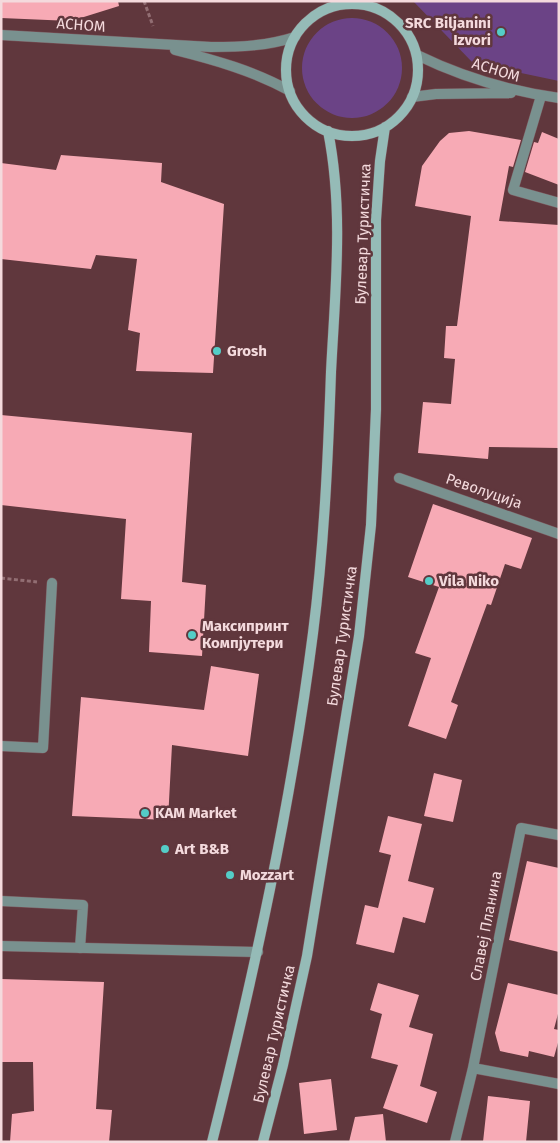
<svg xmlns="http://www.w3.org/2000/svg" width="560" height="1143" font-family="'Fira Sans',sans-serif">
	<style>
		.green { fill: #6b4386 }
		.building { fill: #f7aab5 }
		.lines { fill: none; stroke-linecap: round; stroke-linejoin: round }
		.service-casing { stroke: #7b545a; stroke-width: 11 }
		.minor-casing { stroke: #7b545a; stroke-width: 11 }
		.tertiary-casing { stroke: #7b545a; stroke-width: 11 }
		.secondary-casing { stroke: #7b545a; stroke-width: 11 }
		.path { stroke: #926e73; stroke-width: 3; stroke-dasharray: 4 2.5; stroke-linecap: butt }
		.service { stroke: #79918f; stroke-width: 10 }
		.minor { stroke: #79918f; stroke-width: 10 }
		.tertiary { stroke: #79918f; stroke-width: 10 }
		.secondary { stroke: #95bbb7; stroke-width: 10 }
		.poi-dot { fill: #54cdc7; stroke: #60373d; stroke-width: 2 }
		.labels { text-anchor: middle; stroke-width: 5; stroke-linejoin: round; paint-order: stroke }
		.poi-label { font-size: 15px; font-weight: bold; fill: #f4dadd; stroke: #60373d; text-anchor: start }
		.street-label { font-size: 15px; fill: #f4dadd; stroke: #60373d }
	</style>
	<rect width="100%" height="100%" fill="#60373d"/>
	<path class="green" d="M 413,1 L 559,1 L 559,81 L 473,63 Z
		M302 68a50 50 0 1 1 100 0a50 50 0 1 1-100 0Z"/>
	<path class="building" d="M 1,1 L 118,1 L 119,6 L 71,21 L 1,18 Z
		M 469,131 L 521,140 L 513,167 L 509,166 L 499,221 L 559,225 L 559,448 L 489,447 L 488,459 L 418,453 L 423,402 L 451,404 L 455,359 L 444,358 L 446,326 L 457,326 L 471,216 L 415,206 L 422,166 L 440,141 L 449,133 Z
		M 542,132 L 559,139 L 559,185 L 525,172 L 534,142 L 538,143 Z
		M 61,155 L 162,163 L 161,182 L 224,204 L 213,373 L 136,371 L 140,333 L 128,330 L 137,259 L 96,255 L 91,269 L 1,259 L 1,163 L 56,170 Z
		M 1,415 L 192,433 L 182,582 L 206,585 L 202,656 L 149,652 L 151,601 L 121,599 L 126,519 L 1,505 Z
		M 433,504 L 532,538 L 521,569 L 505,564 L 491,605 L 487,604 L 451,702 L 458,705 L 446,739 L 408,726 L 431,658 L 415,653 L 439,587 L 408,577 Z
		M 211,666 L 259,674 L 248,756 L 172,745 L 168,820 L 72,816 L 81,697 L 204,710 Z
		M 434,773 L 462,780 L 453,822 L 424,816 Z
		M 388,816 L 422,824 L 408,881 L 434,888 L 425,923 L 403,917 L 394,953 L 356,944 L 365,905 L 378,908 L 391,855 L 379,852 Z
		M 527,861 L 559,868 L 559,952 L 509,940 Z
		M 1,979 L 104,982 L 96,1109 L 112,1110 L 109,1142 L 10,1142 L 12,1114 L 34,1111 L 33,1062 L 1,1062 Z
		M 378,983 L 419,995 L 409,1027 L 433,1034 L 420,1086 L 437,1092 L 427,1123 L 383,1108 L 398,1065 L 371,1058 L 382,1014 L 370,1010 Z
		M 508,983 L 559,995 L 559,1010 L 554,1029 L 559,1030 L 559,1039 L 554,1057 L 529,1051 L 528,1057 L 500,1051 L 495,1033 Z
		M 331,1079 L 337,1130 L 304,1134 L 299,1083 Z
		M 488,1096 L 530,1101 L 526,1142 L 483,1142 Z
		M 383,1114 L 386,1142 L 349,1142 L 355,1117 Z"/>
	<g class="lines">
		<defs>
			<path id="service" d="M 541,96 L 513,190 L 559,203
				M 1,746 L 43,748 L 52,583
				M 1,901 L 83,905 L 80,948"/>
			<path id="minor" d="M 399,478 L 559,534
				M 1,946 L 258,952
				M 473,1068 L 559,1084
				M 455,1142 L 473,1068 L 521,828 L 559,835"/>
			<path id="tertiary" d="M 1,35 L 211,47 C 240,47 267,46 295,37
				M 175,50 C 215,60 254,71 290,91
				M 417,55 C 462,77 509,91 559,98
				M 412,97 L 436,94 L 511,93"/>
			<path id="secondary" d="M286 70a66 66 0 1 1 132 0a66 66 0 1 1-132 0Z
				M 212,1142 C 254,974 291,805 313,633 C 324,547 328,459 331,372 C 335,292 344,211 328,131
				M 263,1142 L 283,1065 L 307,956 L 359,636 L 371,525 L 376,409 L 376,220 L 380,161 L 385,127"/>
		</defs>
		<use href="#service" class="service-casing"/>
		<use href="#minor" class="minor-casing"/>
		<use href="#tertiary" class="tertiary-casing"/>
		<use href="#secondary" class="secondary-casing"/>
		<path class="path" d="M 144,1 L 153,26
			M 1,578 L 37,582"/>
		<use href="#service" class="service"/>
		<use href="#minor" class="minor"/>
		<use href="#tertiary" class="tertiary"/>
		<use href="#secondary" class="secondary"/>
	</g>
	<g class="poi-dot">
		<circle cx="501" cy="32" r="5"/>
		<circle cx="217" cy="351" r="5"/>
		<circle cx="429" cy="581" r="5"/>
		<circle cx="192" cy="635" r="5"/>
		<circle cx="145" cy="813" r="5"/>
		<circle cx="165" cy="849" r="5"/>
		<circle cx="230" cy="875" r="5"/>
	</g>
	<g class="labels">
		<g class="poi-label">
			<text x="491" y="28" text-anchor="end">SRC Biljanini<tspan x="491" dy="17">Izvori</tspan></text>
			<text x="227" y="356">Grosh</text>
			<text x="439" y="586">Vila Niko</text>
			<text x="202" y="631">Максипринт<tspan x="202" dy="17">Компјутери</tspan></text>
			<text x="155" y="818">KAM Market</text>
			<text x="175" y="854">Art B&amp;B</text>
			<text x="240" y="880">Mozzart</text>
		</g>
		<g class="street-label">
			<text transform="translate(81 25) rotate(4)" y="5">АСНОМ</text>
			<text transform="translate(496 70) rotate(17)" y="5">АСНОМ</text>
			<text transform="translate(363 234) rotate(-88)" y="5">Булевар Туристичка</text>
			<text transform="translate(484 491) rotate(19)" y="5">Револуција</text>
			<text transform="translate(342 636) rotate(-82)" y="5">Булевар Туристичка</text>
			<text transform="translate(486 926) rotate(-79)" y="5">Славеј Планина</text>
			<text transform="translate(274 1034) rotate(-77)" y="5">Булевар Туристичка</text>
		</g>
	</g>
	<rect width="560" height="1143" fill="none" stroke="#f4dadd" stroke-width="5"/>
</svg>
